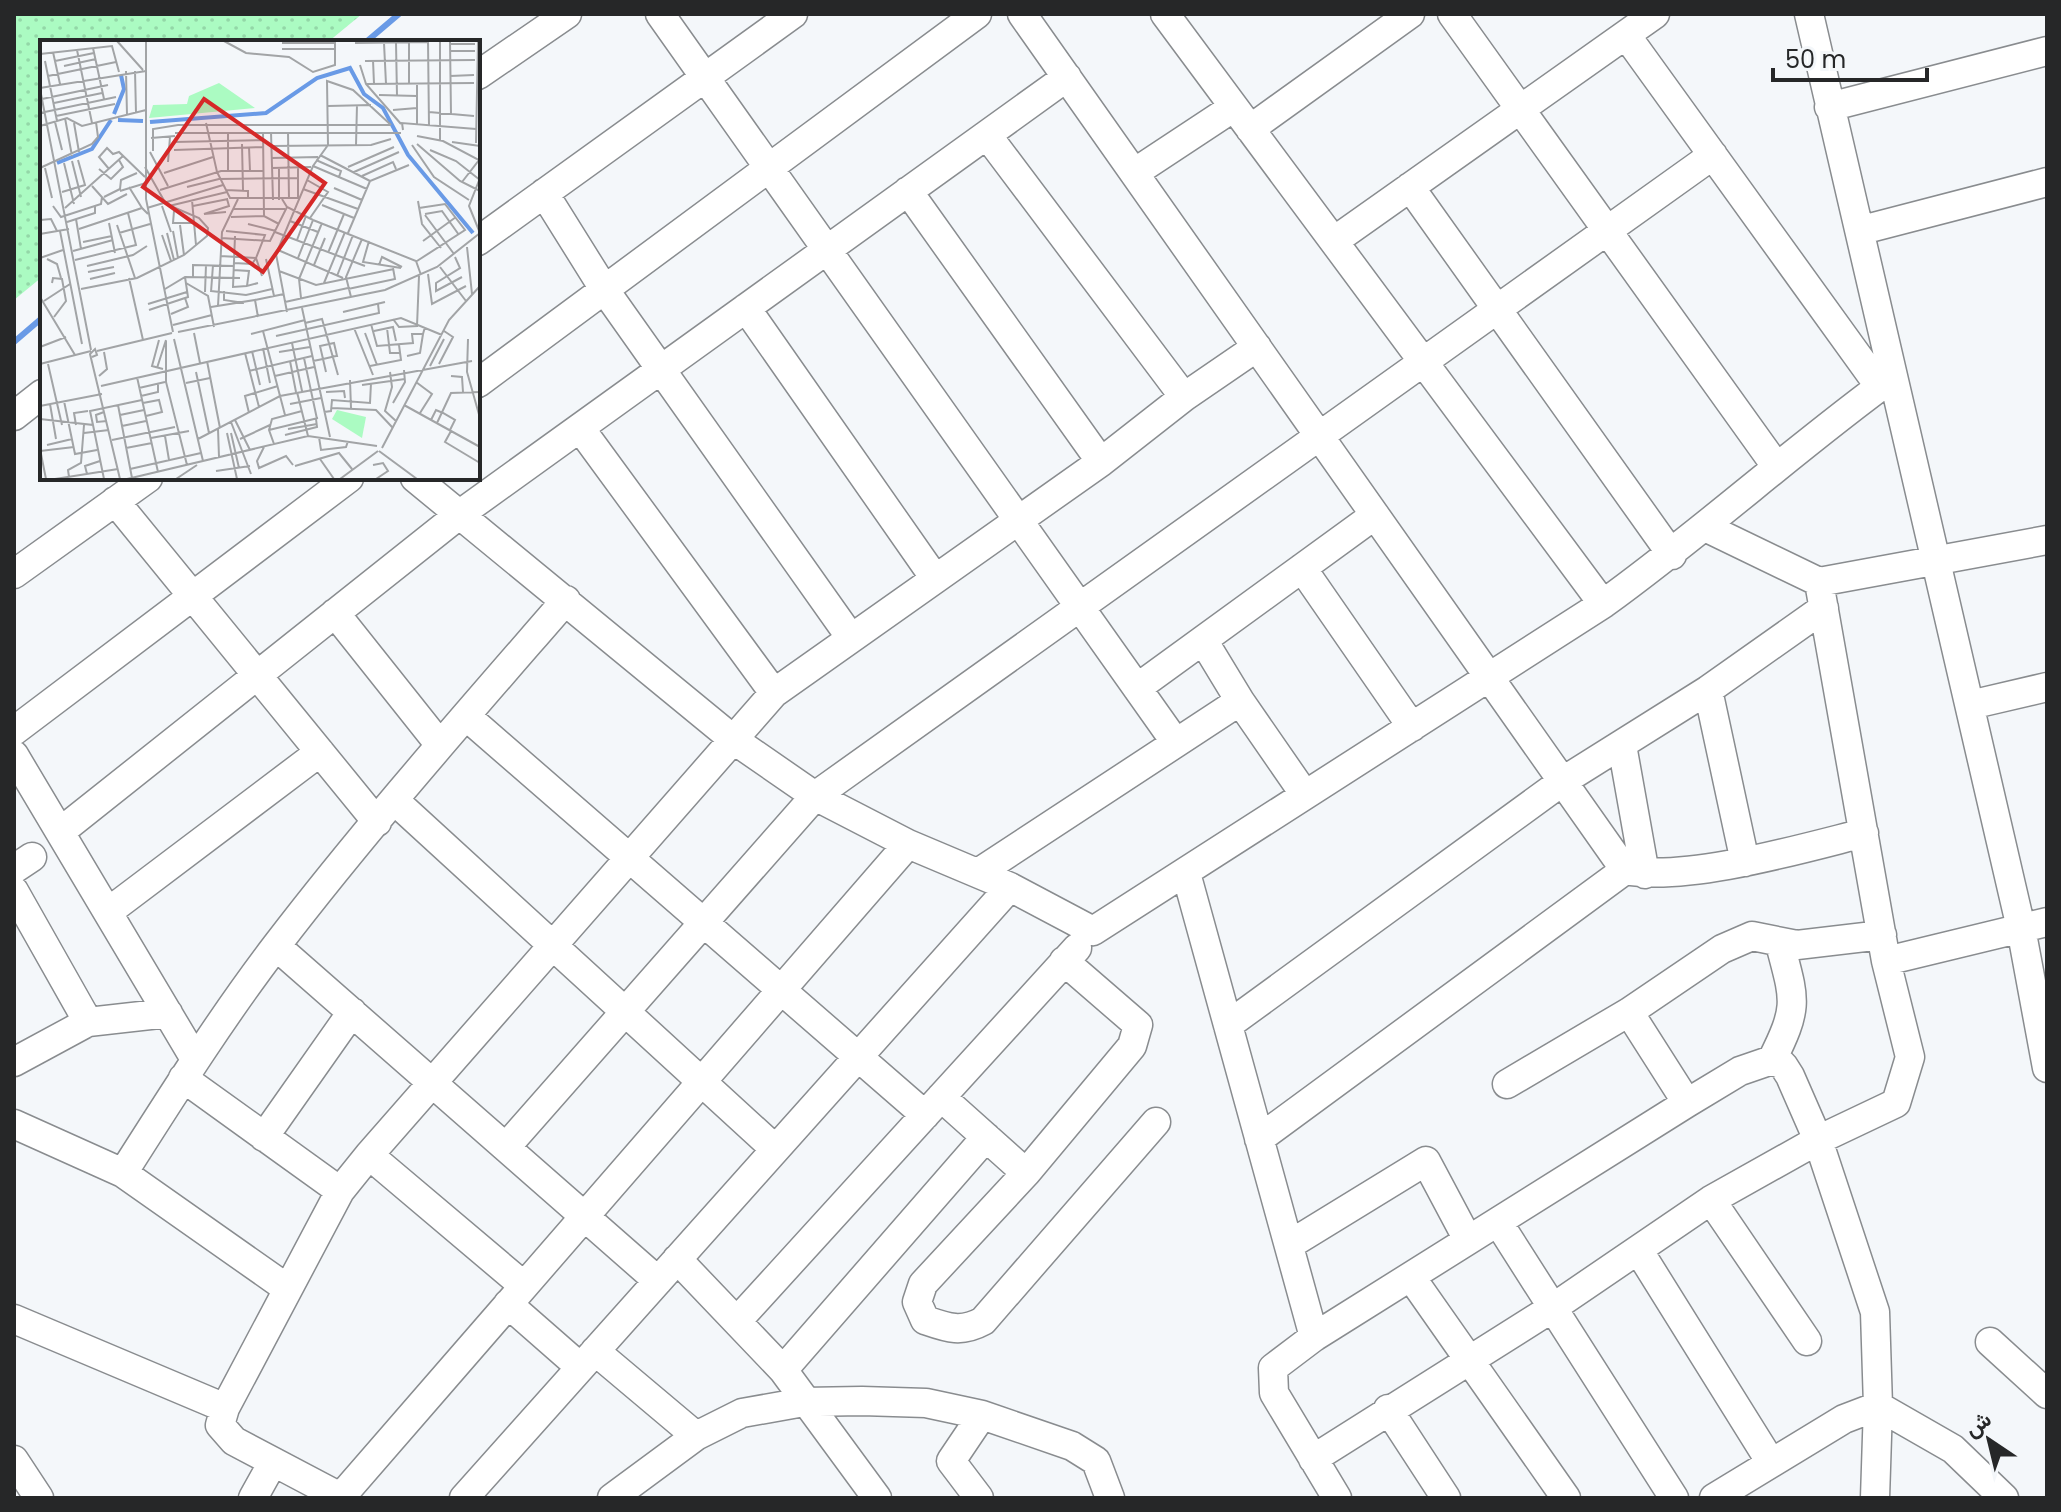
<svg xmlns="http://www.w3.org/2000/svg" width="2061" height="1512" font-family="Poppins,Vazirmatn,sans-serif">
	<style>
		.grass { fill: url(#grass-dots) }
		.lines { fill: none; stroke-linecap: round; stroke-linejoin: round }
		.stream { stroke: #699ae6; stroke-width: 6 }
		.minor-casing { stroke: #898c8f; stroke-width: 31 }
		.minor { stroke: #fff; stroke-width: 28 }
		.inset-river { fill: none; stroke: #699ae6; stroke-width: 4 }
		.inset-road { fill: none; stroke: #a2a4a6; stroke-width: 2 }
		.view { fill: #d62828; fill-opacity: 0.15; stroke: #d62828; stroke-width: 4 }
		.inset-edge { fill: none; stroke: #262728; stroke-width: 4 }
	</style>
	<defs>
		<pattern id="grass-dots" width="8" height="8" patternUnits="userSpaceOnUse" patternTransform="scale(2)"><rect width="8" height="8" fill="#abfbc2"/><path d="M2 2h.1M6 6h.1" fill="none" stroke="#93d7a7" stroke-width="1.8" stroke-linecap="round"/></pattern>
	</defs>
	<rect width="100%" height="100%" fill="#f4f7fa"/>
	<path class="grass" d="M 14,14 L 362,14 L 328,42 L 42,42 L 42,277 L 14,300 Z"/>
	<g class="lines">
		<path class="stream" d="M 366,42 L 399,14
			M 14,342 L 42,318"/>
		<defs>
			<path id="minor" d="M 660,14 L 1176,743
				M 1022,14 L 1625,870
				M 1165,14 L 1603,604
				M 1452,14 L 1776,466
				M 1809,14 L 2021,928 L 2047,1068
				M 1626,35 L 1880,387
				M 478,75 L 567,14
				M 1829,107 L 2047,51
				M 1250,129 L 1410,14
				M 987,135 L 1184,397
				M 1134,173 L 1234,107
				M 1410,187 L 1672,555
				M 908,191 L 1101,462
				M 544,193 L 604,289 L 851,638
				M 1862,230 L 2047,182
				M 478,241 L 793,14
				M 1334,241 L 1655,14
				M 746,308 L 934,577
				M 478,383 L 977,14
				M 14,416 L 42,394
				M 580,428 L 774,693
				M 415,478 L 734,740 L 815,796 L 908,844 L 1010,887 L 1093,931 L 1603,604 C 1703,532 1794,449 1893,377
				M 115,501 L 377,822
				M 1705,527 L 1819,582 L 2047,540
				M 1302,568 L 1412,727
				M 14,574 L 148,478
				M 335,613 L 440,745
				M 1203,640 L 1240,701
				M 1137,688 L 1375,515
				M 1708,690 L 1745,862
				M 1970,705 L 2047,687
				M 466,716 L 925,1115
				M 14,731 L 349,478
				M 1622,745 L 1645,874
				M 14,755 L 195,1059
				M 394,800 L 775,1149
				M 60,832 L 460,514 L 1067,77
				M 14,869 L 32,857
				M 978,873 L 1240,701 L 1305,795
				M 1186,873 L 1314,1337
				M 14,891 L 88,1022
				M 108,912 L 320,752
				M 276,946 L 658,1281
				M 1064,961 L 1138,1025 L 1132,1046 L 1026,1173 L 923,1284 L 917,1302 L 925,1320 C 948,1328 961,1333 983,1321 L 1156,1122
				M 1886,961 L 2047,922
				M 1629,1012 L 1687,1103
				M 1228,1025 L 1563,781 L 1708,690 L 1824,608
				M 1772,1060 C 1799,1006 1795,1001 1780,944
				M 14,1062 L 88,1022 L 168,1013
				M 183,1078 L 340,1191
				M 1507,1084 L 1629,1012 L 1722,949 L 1752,936 L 1797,945 L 1882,935
				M 941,1097 L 1026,1173
				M 14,1124 L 123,1173 L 288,1289
				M 264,1137 L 352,1012
				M 1259,1139 L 1625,870 C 1687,882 1800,849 1864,833
				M 506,1147 L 815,796 L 1713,155
				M 369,1155 L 524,1286
				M 123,1173 C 172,1096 221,1018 276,946 C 368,826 468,713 566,600
				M 1711,1200 L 1807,1341
				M 1498,1222 L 1674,1498
				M 1289,1245 L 1426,1161 L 1468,1240
				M 1639,1251 L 1770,1461
				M 677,1259 L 783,1370 L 877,1498
				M 1411,1277 L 1566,1498
				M 508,1304 L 580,1367
				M 14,1319 L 225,1408
				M 738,1320 L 1077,948
				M 1990,1342 L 2047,1394
				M 595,1351 L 696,1436
				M 783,1370 L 986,1137
				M 1388,1409 L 1446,1498
				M 1313,1459 L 1554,1307 L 1711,1200 L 1818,1140 L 1896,1103 L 1910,1057 L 1886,961 L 1819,582
				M 14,1460 L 39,1498
				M 253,1498 L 273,1462
				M 340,1498 L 908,844
				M 342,1498 L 234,1441 L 220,1425 L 225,1408 L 340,1191 L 369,1155 L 774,693 L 1101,462 L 1184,397 L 1257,347
				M 464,1498 L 1010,887
				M 612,1498 L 696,1436 L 742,1413 L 804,1402 L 862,1401 L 926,1403 L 982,1415 L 1072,1446 L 1096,1461 L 1110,1498
				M 979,1498 L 951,1461 L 982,1415
				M 1337,1498 L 1274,1393 L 1273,1368 L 1314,1337 L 1687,1103 L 1740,1071 L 1772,1060 L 1783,1065 L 1790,1076 L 1818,1140 L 1875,1312 L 1878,1406 L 1844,1419 L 1714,1498
				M 1875,1498 L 1878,1406 L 1953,1449 L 2004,1498"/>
		</defs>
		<use href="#minor" class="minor-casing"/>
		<use href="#minor" class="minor"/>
	</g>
	<g transform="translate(40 40)">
		<rect width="440" height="440" fill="#f4f7fa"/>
		<path d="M 179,43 L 215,68 L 109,78 L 113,65 L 147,64 L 149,56 Z" fill="#abfbc2"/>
		<path d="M 297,370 L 326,377 L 322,398 L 292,379 Z" fill="#abfbc2"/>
		<path class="inset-river" d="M 74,74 L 84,49 L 81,35M 78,80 L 103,81M 110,82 L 226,73 L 277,38 L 310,28 L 324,54 L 343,68 L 368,115 L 433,193M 17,123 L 52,109 L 71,80"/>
		<path class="inset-road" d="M 77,1 L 103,30M 106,1 L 106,159 L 133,292M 184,1 L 206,13 L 249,17 L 273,32 L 295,25 L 295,1M 388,1 L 389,86M 400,1 L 400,100M 410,1 L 411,74M 369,2 L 369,43M 242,3 L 295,3M 315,3 L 388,2M 344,3 L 346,44M 356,3 L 357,56M 410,4 L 435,4M 53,8 L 64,59M 242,9 L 295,9M 37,10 L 52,83M 410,11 L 435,11M 13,12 L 20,44M 0,14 L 72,6 L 79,32M 333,20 L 334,44M 5,21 L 17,81M 15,21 L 54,13M 325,21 L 435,20M 320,25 L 326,44 L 361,84M 24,26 L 56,19M 86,31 L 87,75M 95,31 L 96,73M 8,36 L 76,22M 410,36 L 434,35M 326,44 L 434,43M 0,48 L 106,31M 0,49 L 51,310M 339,55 L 377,56M 2,59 L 68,45M 14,63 L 62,53M 288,66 L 331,65M 353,70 L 377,68M 389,72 L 434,76M 0,73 L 76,57M 16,76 L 75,64M 25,78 L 32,116M 15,82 L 22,110M 34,83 L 39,112M 166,83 L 177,132 L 190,158 L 259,158M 377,85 L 377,43M 0,86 L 27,78 L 42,86 L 106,70M 363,90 L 362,83 L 436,89M 223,92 L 224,176M 231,92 L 233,160M 248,92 L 249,159M 135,93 L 361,93M 377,96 L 403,101 L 439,120 L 422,142M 111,98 L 135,96M 134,102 L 223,100M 412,102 L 440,106M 436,103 L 438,1M 202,104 L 203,150M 377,104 L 420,141 L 440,151M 316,105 L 317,65M 372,105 L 394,137 L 429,160M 232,106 L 331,105 L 351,99M 209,107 L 210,131M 134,110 L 223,107M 390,110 L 416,121 L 440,140M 113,111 L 113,89 L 138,85 L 350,85M 110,112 L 128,146M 280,115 L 330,141M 232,118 L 278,117M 276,120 L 301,131 L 299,137M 32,121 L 41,157M 128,122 L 130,97M 24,123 L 34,164M 273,126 L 327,149M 308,127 L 354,107M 0,128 L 52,104 L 58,97 L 56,82M 5,128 L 12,158M 232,128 L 271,127M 239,128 L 239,160M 258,128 L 258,158M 59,129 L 71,139 L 83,127 L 79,120M 69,129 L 59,117 L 67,108 L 73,114 L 79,112 L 105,137M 188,131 L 188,93M 314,132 L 359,112M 124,133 L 173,117M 322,136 L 353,122 L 356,129M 267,140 L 288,152 L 270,178M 52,146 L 68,164 L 87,154M 89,147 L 102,168M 147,147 L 179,139 L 258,138M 294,148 L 322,160M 263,149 L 318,169M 120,150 L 181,131 L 223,131M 186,150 L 208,151 L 208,159M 80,151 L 106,143M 22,152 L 45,145 L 38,120M 64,157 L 80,149 L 81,140 L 97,133M 242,159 L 247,167 L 273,180 L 376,221 L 381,235M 152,160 L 156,205M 378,161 L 382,184 L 401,208M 282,165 L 314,178M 13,166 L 21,177 L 61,164 L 62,157M 122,166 L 131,192M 129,166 L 187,152M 153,166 L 188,159M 25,168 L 83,116M 107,168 L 183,145M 194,169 L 245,169M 134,171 L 133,183 L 154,183M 186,172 L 164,174 L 189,166 L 187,159M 385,174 L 402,171 L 419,195M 385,175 L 414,214M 191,177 L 224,176 L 239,184M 36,179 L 41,209M 0,180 L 11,179 L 17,191M 250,181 L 278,192M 27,182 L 55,173 L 55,166M 69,183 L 75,213M 208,184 L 236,191M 77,185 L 95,238M 140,185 L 144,215M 39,189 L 102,168 L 108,174M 20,191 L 42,304M 133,191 L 138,218M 235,192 L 325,226M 79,193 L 110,184M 127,193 L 134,220M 308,193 L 330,141 L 369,125M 440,193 L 429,166 L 440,138M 0,194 L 29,189M 122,195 L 131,221M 195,196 L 193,247 L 207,246M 181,198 L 230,201 L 247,167M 257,200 L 266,176M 329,201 L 323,222 L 361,228M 383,201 L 416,177M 43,202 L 72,196M 427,207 L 432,254M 238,210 L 303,238M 33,211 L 73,200M 288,213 L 304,174M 180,216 L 216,218 L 225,195 L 186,191M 415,217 L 420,228 L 396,243 L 396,251 L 422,237M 0,218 L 23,210M 258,218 L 273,180M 7,219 L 17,224 L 21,238M 226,219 L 234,256M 35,220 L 96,205 L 88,173M 377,221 L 425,190 L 405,164 L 379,168M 194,223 L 212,224 L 216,218 L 222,236M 274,225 L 285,198M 339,225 L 342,217 L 362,227M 47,226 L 93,215 L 107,206M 400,227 L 426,261M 193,230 L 209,231 L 207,246 L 218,243M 239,231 L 276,245 L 354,229M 48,232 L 74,227M 388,234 L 392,264 L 426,246M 297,236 L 313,195M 153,237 L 153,225 L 194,226M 89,238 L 103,300M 50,239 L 75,233M 12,243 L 13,238 L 22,239 L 26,261 L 14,277M 146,243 L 168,256 L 174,287M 284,243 L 305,192M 41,249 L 97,238 L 144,215 L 167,196 L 168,188 L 159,178 L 126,164 L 105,127M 125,249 L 145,237 L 200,238M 308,249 L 355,239 L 353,228M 171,251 L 206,255 L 232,249M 184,251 L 184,260 L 204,263M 165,252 L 166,225M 171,252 L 173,225M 0,257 L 35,315M 311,257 L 306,237 L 322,199M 261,258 L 259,239 L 282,183M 215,260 L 244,254M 4,261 L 30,244M 245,262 L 308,248M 108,264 L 147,252M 178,266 L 182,192 L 198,159M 171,267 L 215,260 L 218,277M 262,268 L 290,397M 109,270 L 148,257 L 145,237M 247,272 L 236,214 L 273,126 L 288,105 L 287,41 L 313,50 L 351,85M 303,272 L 345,262M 131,274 L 148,267 L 145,258M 353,279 L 359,287 L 377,286 L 379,236M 265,283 L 282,279 L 298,335M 331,284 L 337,306 L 373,303 L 372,294 L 383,294 L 385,287M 133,285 L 172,275M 314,288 L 333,335M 347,288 L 350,313 L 360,313M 223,291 L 245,375M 334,291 L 353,287 L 356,301M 138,292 L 345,250 L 397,227 L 440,193M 154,293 L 160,323M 325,293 L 337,325M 211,294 L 265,280M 236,296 L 339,273 L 338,264M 134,299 L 163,421M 428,299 L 427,332 L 440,378M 119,300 L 112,326 L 123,329M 126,301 L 126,342 L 147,425M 252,303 L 262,351M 0,307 L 26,297M 223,308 L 230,343M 57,311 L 132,293M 212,311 L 220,345M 239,312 L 270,307M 205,313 L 219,367M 367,316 L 380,313 L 383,294M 52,317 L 57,315 L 55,309 L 50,314 L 80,439M 264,318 L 277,379M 167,321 L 180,388M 250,321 L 256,352M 273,321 L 283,319 L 296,316 L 297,316 L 294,303 L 280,306 L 286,332M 0,324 L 51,311M 8,324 L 22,385M 399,324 L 413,297 L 404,291M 330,326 L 361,320 L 359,305M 390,326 L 404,299M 117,328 L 126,300M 209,331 L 272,316M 156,332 L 169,393M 350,332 L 352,347 L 345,371 L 356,381M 59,336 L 67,329 L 64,312M 235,336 L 274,327M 411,336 L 422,337 L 423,352M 97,337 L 118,432M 310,340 L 311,368M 376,342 L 392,354 L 380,373M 146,343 L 170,338M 322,345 L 365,339M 61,346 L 361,278 L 402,295M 99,348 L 125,342M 257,352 L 268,396M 286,352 L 304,351 L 305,358M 101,356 L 118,352 L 118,344M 24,361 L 35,414 L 57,410M 103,363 L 119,360 L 122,372 L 106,376M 353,363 L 365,342 L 364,330M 10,364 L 16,399M 250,364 L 281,358M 78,365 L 92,438M 364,365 L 440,407M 0,366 L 62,354M 292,368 L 336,370 L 352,387M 64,372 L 56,375 L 57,382 L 67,381M 284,372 L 291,371 L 292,360 L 330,363 L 331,343M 209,373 L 205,356 L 238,346M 80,375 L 104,370M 0,379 L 53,385 L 64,439M 195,380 L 210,410M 391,380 L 396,370 L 403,373 L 415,380 L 410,390M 191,382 L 211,434M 397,383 L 411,353 L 440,352M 36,385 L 34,373 L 48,371M 53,385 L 50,371 L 102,360M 82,386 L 106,381M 178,389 L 179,417M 248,389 L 277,384M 229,390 L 278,378M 411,391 L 405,402 L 440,423M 44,393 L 69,390M 187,393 L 197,439M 191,393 L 199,428M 245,395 L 277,387 L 276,379M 125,396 L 129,420M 279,397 L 281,410 L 306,407 L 308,401M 111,398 L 149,391M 158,399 L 240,356 L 432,321M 200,399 L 230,385M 72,400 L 135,387M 234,404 L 229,390 L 232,379 L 262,371M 7,405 L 32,399M 224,407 L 217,421 L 219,428 L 246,416 L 253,425M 86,408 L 112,403M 342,408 L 409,280 L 440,246M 0,409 L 6,439M 0,411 L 34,407M 339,411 L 377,439M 280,419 L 294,439M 333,425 L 343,423 L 348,431 L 336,439M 255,426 L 299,413 L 312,429M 90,429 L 161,413M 176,431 L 210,426M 47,434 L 45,426 L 60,421M 29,437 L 28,430 L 41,423 L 44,385M 15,439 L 78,429M 87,439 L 268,396 L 337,406M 136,439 L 157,425M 300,439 L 338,411"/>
		<path class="view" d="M 164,59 L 285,143 L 223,232 L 103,147 Z"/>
		<rect width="440" height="440" class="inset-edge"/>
	</g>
	<rect width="2061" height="1512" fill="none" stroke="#262728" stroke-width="32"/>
	<g transform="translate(1989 1440) rotate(325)" stroke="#f4f7fa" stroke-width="6" paint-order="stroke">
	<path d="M0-6L14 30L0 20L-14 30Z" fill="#262728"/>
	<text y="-12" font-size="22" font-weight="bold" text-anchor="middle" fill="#262728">ش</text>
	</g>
	<path d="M1773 68v12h154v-12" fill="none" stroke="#262728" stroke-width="4"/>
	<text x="1785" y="68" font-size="24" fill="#262728" stroke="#f4f7fa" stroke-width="6" paint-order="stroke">50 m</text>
</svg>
